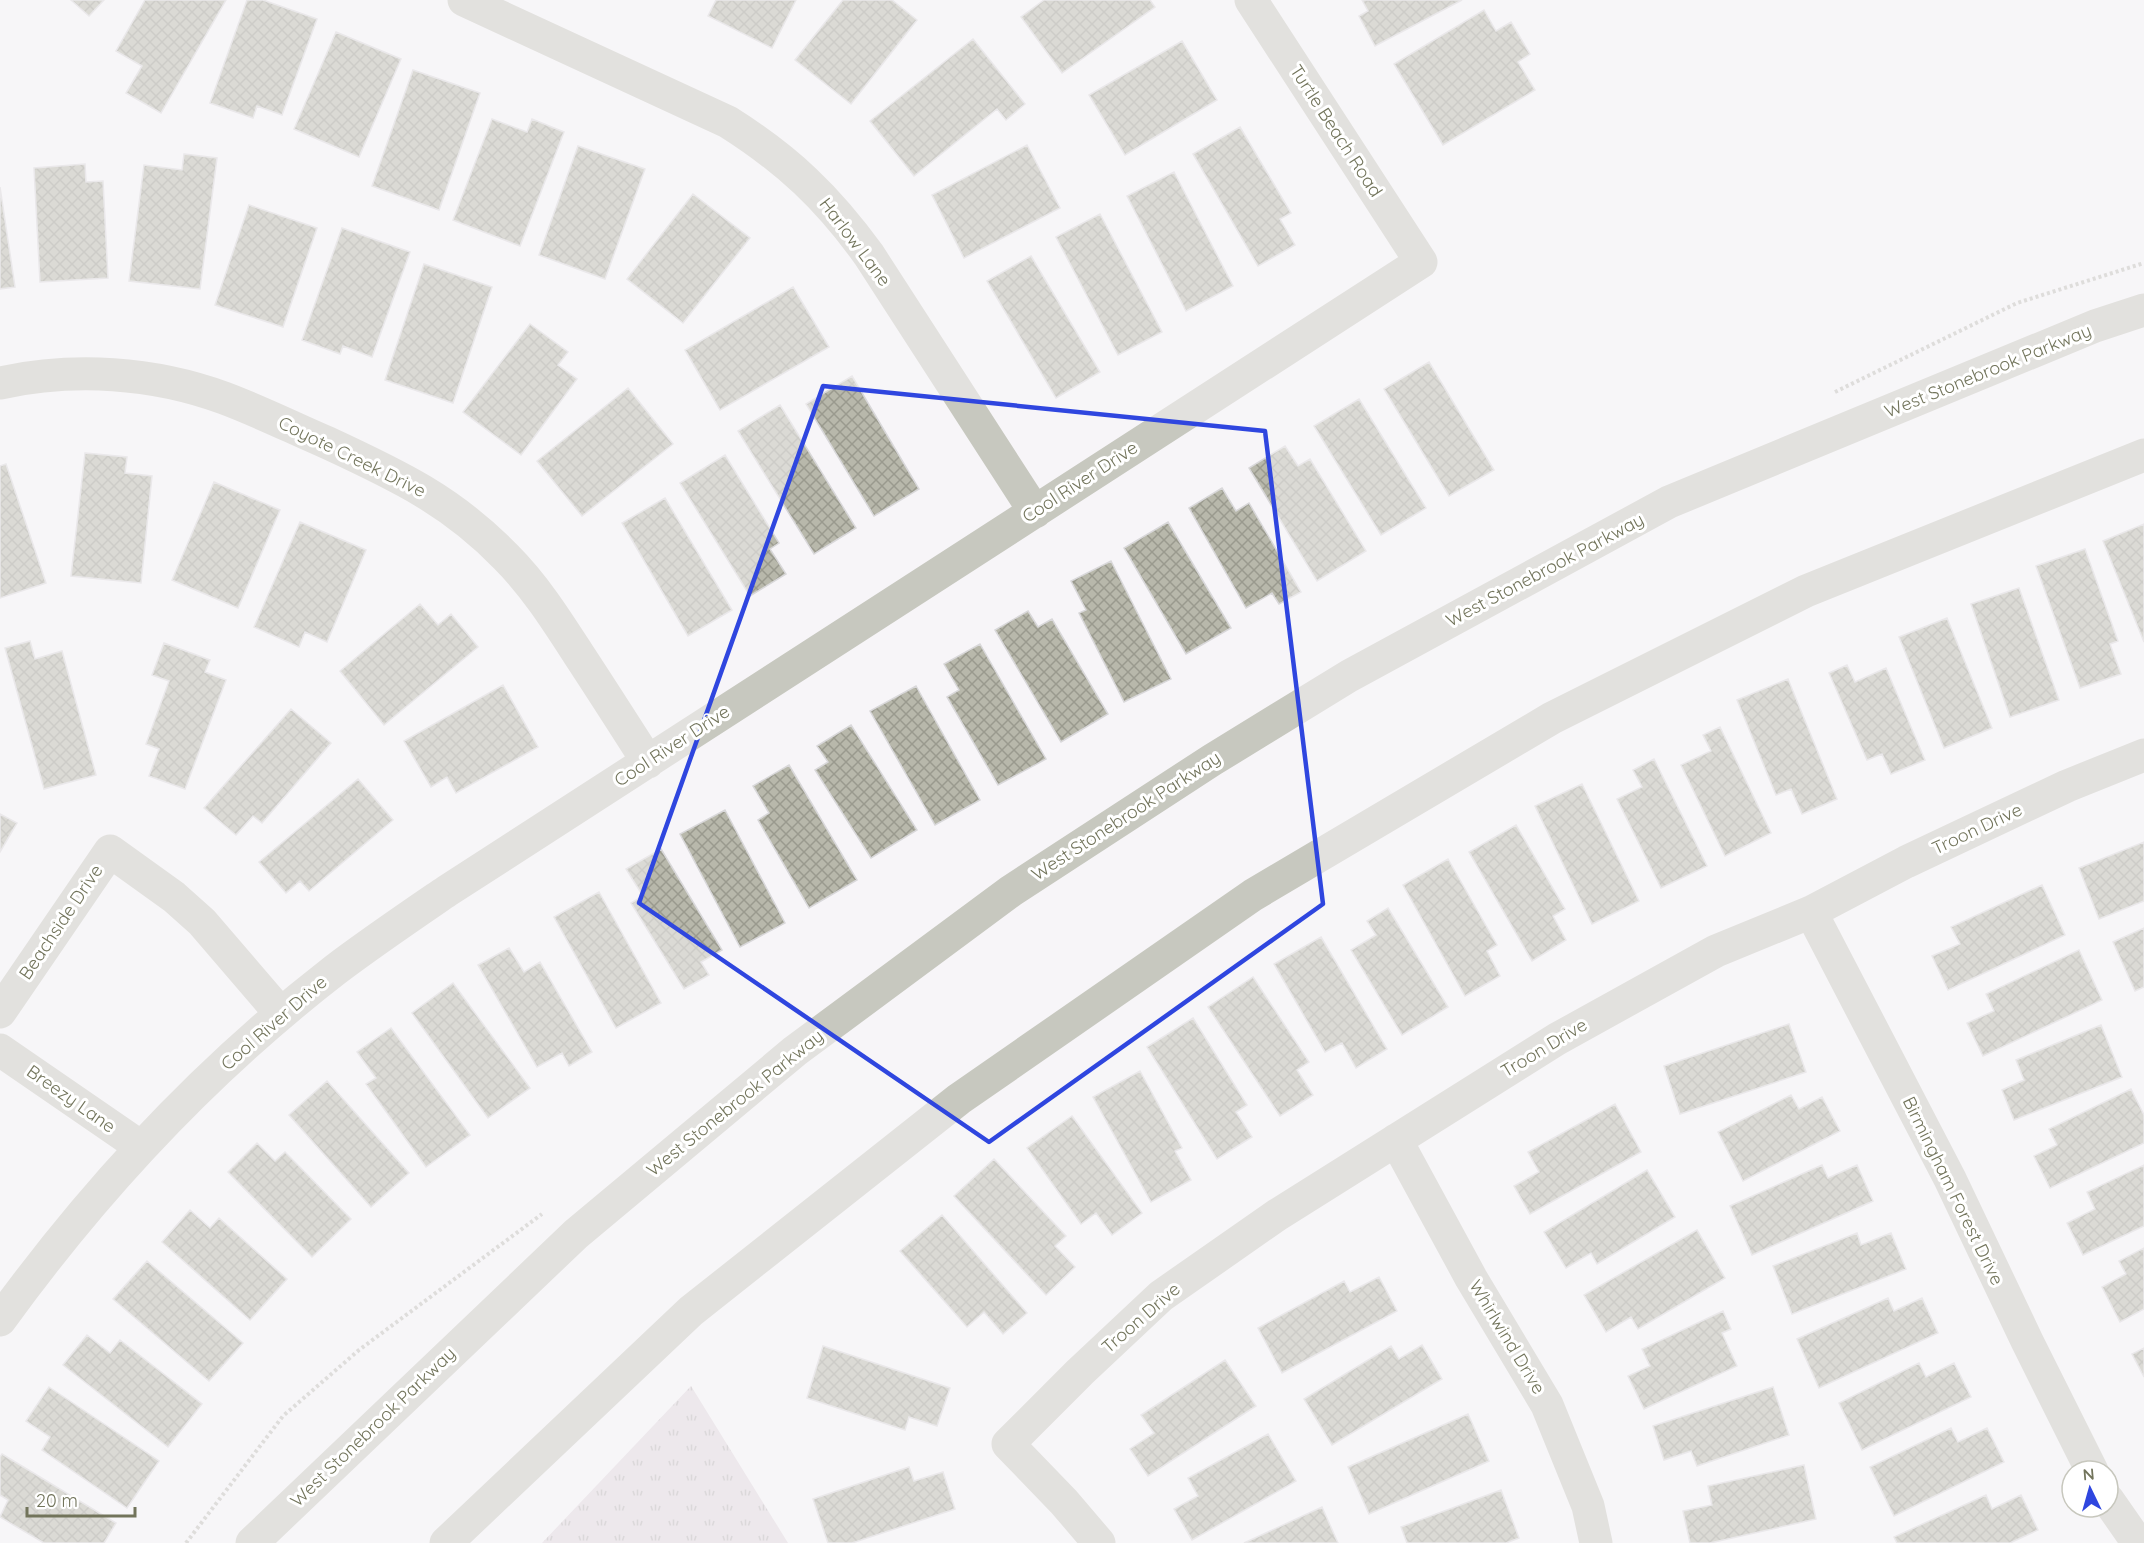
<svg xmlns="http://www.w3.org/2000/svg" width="2144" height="1543" font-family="Quicksand,sans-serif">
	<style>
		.grass { fill: url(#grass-tufts) }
		.building { fill: url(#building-cross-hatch); stroke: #d9d8da; stroke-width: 1.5 }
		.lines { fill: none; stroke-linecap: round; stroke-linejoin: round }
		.path { stroke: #bebeb8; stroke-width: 4; stroke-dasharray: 3 3; stroke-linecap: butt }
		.minor { stroke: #c7c8bf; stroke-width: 33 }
		.marked { fill: none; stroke: #2f46df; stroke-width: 4.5; stroke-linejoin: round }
		.labels { text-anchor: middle; stroke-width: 6; stroke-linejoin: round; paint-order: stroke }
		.street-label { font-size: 18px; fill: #72745b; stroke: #fff }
	</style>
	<defs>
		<pattern id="grass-tufts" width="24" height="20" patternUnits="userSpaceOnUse" patternTransform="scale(1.5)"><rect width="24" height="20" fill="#dfd7dd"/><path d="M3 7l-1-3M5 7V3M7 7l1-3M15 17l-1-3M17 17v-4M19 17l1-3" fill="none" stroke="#b9b3b6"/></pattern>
		<pattern id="building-cross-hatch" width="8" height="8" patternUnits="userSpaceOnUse" patternTransform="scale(1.5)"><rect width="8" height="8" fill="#b8b8ab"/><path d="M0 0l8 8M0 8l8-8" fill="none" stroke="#9a9a8e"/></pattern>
	</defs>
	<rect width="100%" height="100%" fill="#f7f5f8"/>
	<path class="grass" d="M 691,1386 L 788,1543 L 542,1543 Z"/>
	<path class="building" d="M 71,0 L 104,0 L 89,16 Z
		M 145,0 L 226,0 L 161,113 L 126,93 L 142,66 L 116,51 Z
		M 247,0 L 263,0 L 317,19 L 282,115 L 257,106 L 253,118 L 210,103 Z
		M 716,0 L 796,0 L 772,48 L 708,16 Z
		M 843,0 L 892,0 L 917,20 L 851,104 L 795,60 Z
		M 1044,0 L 1150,0 L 1155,7 L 1062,73 L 1021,17 Z
		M 1362,0 L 1462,0 L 1375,46 L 1359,16 L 1368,11 Z
		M 1484,10 L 1496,31 L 1511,22 L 1530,54 L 1518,62 L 1535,90 L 1443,145 L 1394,64 Z
		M 336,32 L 401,59 L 359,157 L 294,129 Z
		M 973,39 L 1025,104 L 1006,120 L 997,109 L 914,176 L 870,121 Z
		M 1182,41 L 1217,100 L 1125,155 L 1089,95 Z
		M 413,70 L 480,93 L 439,210 L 372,186 Z
		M 492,119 L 527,132 L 532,119 L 564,132 L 520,246 L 453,220 Z
		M 1240,127 L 1291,213 L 1280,219 L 1295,245 L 1258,266 L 1193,154 Z
		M 1027,145 L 1060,208 L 964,258 L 932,195 Z
		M 578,146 L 645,169 L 605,279 L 539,255 Z
		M 184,154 L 217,158 L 200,289 L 129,281 L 144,165 L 182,170 Z
		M 85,164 L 86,182 L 103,181 L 108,278 L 40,282 L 34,168 Z
		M 1174,172 L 1233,286 L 1186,311 L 1127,196 Z
		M 0,187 L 15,287 L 0,289 Z
		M 693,194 L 750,238 L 683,323 L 627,279 Z
		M 249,205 L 317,228 L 283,327 L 215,305 Z
		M 1100,214 L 1162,332 L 1118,355 L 1056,237 Z
		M 342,228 L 410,252 L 372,357 L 343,346 L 340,354 L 302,340 Z
		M 1031,256 L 1100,372 L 1056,398 L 987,281 Z
		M 424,264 L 492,287 L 453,403 L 385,380 Z
		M 793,287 L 829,347 L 720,410 L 685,350 Z
		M 530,324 L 568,352 L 558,365 L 577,379 L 521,455 L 463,412 Z
		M 1429,362 L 1494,470 L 1449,496 L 1384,389 Z
		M 852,376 L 919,489 L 874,516 L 806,404 Z
		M 628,388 L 673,444 L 582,516 L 537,461 Z
		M 1359,399 L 1426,508 L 1381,535 L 1314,426 Z
		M 780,405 L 856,528 L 814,554 L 738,431 Z
		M 1285,446 L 1298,466 L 1310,459 L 1366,551 L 1317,581 L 1249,468 Z
		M 85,453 L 127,457 L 125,473 L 152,476 L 141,583 L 71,576 Z
		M 725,455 L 779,543 L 770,549 L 786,574 L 750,596 L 680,483 Z
		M 6,464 L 46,583 L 0,598 L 0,466 Z
		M 214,482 L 280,510 L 238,608 L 172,580 Z
		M 1222,488 L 1236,511 L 1249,503 L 1301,592 L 1279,604 L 1272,593 L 1246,608 L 1189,508 Z
		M 665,498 L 732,610 L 688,636 L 622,523 Z
		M 300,522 L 366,550 L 327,642 L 305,632 L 299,647 L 254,627 Z
		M 1168,522 L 1231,628 L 1186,654 L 1124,548 Z
		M 2144,524 L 2144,642 L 2103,541 Z
		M 2085,549 L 2118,641 L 2110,644 L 2121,674 L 2080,688 L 2036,566 Z
		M 1111,561 L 1171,679 L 1124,702 L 1079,613 L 1086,610 L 1071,581 Z
		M 2019,588 L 2059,700 L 2010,717 L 1971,604 Z
		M 420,604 L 438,625 L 451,614 L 478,647 L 384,725 L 340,671 Z
		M 1028,611 L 1038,627 L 1052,619 L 1108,714 L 1061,742 L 995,630 Z
		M 1947,618 L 1992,728 L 1944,748 L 1899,637 Z
		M 30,641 L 35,659 L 62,651 L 96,775 L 44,789 L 5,648 Z
		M 164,643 L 210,660 L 205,672 L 226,680 L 185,789 L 149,776 L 159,749 L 146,744 L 169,681 L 152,675 Z
		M 980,644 L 1046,759 L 998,785 L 947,697 L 959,690 L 944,664 Z
		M 1847,665 L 1855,682 L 1886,668 L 1925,760 L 1891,774 L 1882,754 L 1867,760 L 1829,673 Z
		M 1788,679 L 1837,799 L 1802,814 L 1791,789 L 1776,795 L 1737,700 Z
		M 503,685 L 538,747 L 456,793 L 447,777 L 431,787 L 404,741 Z
		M 916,686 L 980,800 L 935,825 L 870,711 Z
		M 291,709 L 331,743 L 262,823 L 253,816 L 236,835 L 204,808 Z
		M 851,725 L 917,830 L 871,858 L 815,770 L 828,762 L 817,746 Z
		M 1720,727 L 1771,833 L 1725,856 L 1681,765 L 1711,751 L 1703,735 Z
		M 1654,759 L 1707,866 L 1661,888 L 1617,799 L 1642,787 L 1633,770 Z
		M 789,765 L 857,880 L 809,908 L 758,820 L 769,813 L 753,786 Z
		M 358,779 L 393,820 L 309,891 L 300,881 L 286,893 L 259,862 Z
		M 1582,784 L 1639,901 L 1592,924 L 1535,806 Z
		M 725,810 L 785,923 L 740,947 L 680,834 Z
		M 0,814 L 17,823 L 0,852 Z
		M 1516,825 L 1565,909 L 1553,916 L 1566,940 L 1532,961 L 1469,852 Z
		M 2144,842 L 2144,901 L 2099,919 L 2079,868 Z
		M 661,849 L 722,950 L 701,962 L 709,975 L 684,989 L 631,903 L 643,896 L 626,869 Z
		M 1448,859 L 1497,945 L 1487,951 L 1500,976 L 1465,996 L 1403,885 Z
		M 2042,885 L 2065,935 L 1948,990 L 1932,956 L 1960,944 L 1951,927 Z
		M 599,892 L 661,1003 L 616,1028 L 554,917 Z
		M 1388,908 L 1448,1007 L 1402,1035 L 1351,950 L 1376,935 L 1367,921 Z
		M 2144,928 L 2144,987 L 2135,991 L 2113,942 Z
		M 1321,937 L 1387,1049 L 1356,1068 L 1342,1043 L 1325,1052 L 1274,964 Z
		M 509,948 L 524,972 L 540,962 L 592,1052 L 569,1066 L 562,1053 L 537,1067 L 478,965 Z
		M 2079,950 L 2102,1000 L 1983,1056 L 1967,1023 L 1994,1011 L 1986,994 Z
		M 1253,977 L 1309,1062 L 1297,1070 L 1313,1095 L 1280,1116 L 1208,1007 Z
		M 453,983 L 530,1088 L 488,1118 L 412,1013 Z
		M 1193,1018 L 1247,1105 L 1236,1112 L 1252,1137 L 1217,1159 L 1147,1047 Z
		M 1789,1024 L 1806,1072 L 1680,1114 L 1664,1066 Z
		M 2101,1025 L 2122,1077 L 2014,1120 L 2002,1090 L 2024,1080 L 2016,1060 Z
		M 391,1028 L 470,1135 L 426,1167 L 366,1084 L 376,1078 L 357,1052 Z
		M 1140,1071 L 1182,1148 L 1175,1151 L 1191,1180 L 1151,1202 L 1093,1097 Z
		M 327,1081 L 409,1173 L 371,1207 L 289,1115 Z
		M 2131,1089 L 2144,1115 L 2144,1143 L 2050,1188 L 2034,1156 L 2057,1145 L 2049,1129 Z
		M 1791,1095 L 1799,1109 L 1822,1097 L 1840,1131 L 1743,1181 L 1718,1132 Z
		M 1615,1104 L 1641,1152 L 1530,1214 L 1514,1186 L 1539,1172 L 1528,1152 Z
		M 1072,1116 L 1142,1213 L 1112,1235 L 1096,1213 L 1081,1224 L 1027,1148 Z
		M 257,1143 L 275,1161 L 285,1152 L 351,1219 L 312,1257 L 228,1172 Z
		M 994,1159 L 1066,1236 L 1055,1246 L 1075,1267 L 1046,1295 L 954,1196 Z
		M 1822,1165 L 1828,1178 L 1857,1165 L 1873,1201 L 1752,1255 L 1730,1206 Z
		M 2144,1165 L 2144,1226 L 2083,1255 L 2067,1223 L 2095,1209 L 2087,1192 Z
		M 1647,1170 L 1675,1217 L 1597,1264 L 1591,1253 L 1566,1268 L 1544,1232 Z
		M 190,1210 L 210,1228 L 219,1218 L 287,1279 L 250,1320 L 162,1242 Z
		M 942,1215 L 1027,1313 L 1003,1334 L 984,1312 L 967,1327 L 900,1251 Z
		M 1697,1230 L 1725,1278 L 1638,1329 L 1631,1317 L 1606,1332 L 1584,1295 Z
		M 1857,1233 L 1861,1245 L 1891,1233 L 1906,1269 L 1792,1314 L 1773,1266 Z
		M 2144,1248 L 2144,1309 L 2120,1322 L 2102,1287 L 2126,1274 L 2119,1261 Z
		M 147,1261 L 243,1343 L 209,1381 L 113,1299 Z
		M 1379,1277 L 1397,1311 L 1282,1373 L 1258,1328 L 1344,1281 L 1350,1292 Z
		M 1888,1298 L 1894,1311 L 1922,1298 L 1938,1333 L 1819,1388 L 1797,1339 Z
		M 1723,1311 L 1731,1329 L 1722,1333 L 1737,1366 L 1644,1409 L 1628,1376 L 1650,1366 L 1642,1349 Z
		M 87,1335 L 110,1353 L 120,1340 L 202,1404 L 168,1447 L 63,1365 Z
		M 1422,1345 L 1442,1379 L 1332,1445 L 1304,1399 L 1391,1346 L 1399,1359 Z
		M 823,1346 L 950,1388 L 937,1426 L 909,1417 L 905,1430 L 807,1398 Z
		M 2144,1348 L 2144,1377 L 2132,1354 Z
		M 1225,1360 L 1256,1406 L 1148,1476 L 1130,1449 L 1154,1433 L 1141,1415 Z
		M 1919,1363 L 1926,1377 L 1954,1363 L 1971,1397 L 1862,1450 L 1839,1403 Z
		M 49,1387 L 159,1461 L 127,1508 L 42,1450 L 50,1437 L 26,1421 Z
		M 1773,1387 L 1789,1435 L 1697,1466 L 1691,1451 L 1664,1460 L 1653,1426 Z
		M 1468,1414 L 1489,1461 L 1369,1514 L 1348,1467 Z
		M 1951,1428 L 1958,1442 L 1987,1428 L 2004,1462 L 1894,1516 L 1870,1467 Z
		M 1268,1434 L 1296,1481 L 1192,1540 L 1174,1509 L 1198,1496 L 1188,1478 Z
		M 2,1454 L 116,1523 L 104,1543 L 44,1543 L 0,1517 L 8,1500 L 0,1495 L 0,1457 Z
		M 1804,1465 L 1816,1519 L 1710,1543 L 1690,1543 L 1683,1511 L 1712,1505 L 1708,1486 Z
		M 909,1467 L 914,1481 L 943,1472 L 955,1509 L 852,1543 L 828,1543 L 813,1499 Z
		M 1501,1490 L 1519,1538 L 1506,1543 L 1407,1543 L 1401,1527 Z
		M 1986,1495 L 1992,1509 L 2021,1495 L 2038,1530 L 2010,1543 L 1897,1543 L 1894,1537 Z
		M 1322,1507 L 1338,1543 L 1244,1543 Z"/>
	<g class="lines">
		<path class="path" d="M 1835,392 L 2017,303 L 2144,263
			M 186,1543 L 283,1416 L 359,1350 L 542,1214"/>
		<path class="minor" d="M 464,0 L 728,122 C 788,160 828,198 869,255 L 1035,512
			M 0,383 C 74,367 153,372 224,398 C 259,411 293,428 328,443 C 397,475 452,501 506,557 C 535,586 557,621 579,655 C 602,690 625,726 648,762
			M 1811,912 L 1950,1179 L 2027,1341 L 2092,1471
			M 0,1012 L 110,851 L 174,897 L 202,922 L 281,1014
			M 0,1050 L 141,1147
			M 1396,1140 L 1471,1278 L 1547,1405 L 1588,1506 L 1596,1543
			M 0,1320 C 95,1189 207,1069 335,970 C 372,942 409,917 447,891 L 1421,262 L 1251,0
			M 2108,1500 L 2138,1543
			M 252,1543 L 576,1234 L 795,1051 L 1011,891 L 1212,760 L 1349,676 L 1669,502 L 2095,326 L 2144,310
			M 446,1543 L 691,1311 L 959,1099 L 1253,895 L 1552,718 L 1806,591 L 2144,455
			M 1099,1543 L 1064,1502 L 1008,1444 L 1080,1372 L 1161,1296 L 1277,1215 L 1557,1039 L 1716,951 L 1811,912 L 1906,862 L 2067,786 L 2144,755"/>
	</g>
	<path d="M0 0H2144V1543H0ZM 823,386 L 1265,431 L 1323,904 L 989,1142 L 639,903 Z" fill="#f7f5f8" fill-opacity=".55" fill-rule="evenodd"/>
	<path class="marked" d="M 823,386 L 1265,431 L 1323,904 L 989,1142 L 639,903 Z"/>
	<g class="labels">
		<g class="street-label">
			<text transform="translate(1336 131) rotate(57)" y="6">Turtle Beach Road</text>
			<text transform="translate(855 242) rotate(53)" y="6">Harlow Lane</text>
			<text transform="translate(1988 371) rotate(-22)" y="6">West Stonebrook Parkway</text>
			<text transform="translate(352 457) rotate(26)" y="6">Coyote Creek Drive</text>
			<text transform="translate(1080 482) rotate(-33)" y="6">Cool River Drive</text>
			<text transform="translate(1545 570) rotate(-28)" y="6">West Stonebrook Parkway</text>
			<text transform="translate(672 746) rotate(-33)" y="6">Cool River Drive</text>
			<text transform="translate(1126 816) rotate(-33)" y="6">West Stonebrook Parkway</text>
			<text transform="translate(1977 829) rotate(-25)" y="6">Troon Drive</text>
			<text transform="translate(61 922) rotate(-56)" y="6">Beachside Drive</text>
			<text transform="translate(274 1023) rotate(-41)" y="6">Cool River Drive</text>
			<text transform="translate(1544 1048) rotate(-31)" y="6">Troon Drive</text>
			<text transform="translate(71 1099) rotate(35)" y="6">Breezy Lane</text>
			<text transform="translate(735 1103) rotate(-39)" y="6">West Stonebrook Parkway</text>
			<text transform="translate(1953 1191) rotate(64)" y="6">Birmingham Forest Drive</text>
			<text transform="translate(1141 1318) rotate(-41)" y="6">Troon Drive</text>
			<text transform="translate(1507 1337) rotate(59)" y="6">Whirlwind Drive</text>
			<text transform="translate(373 1427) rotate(-44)" y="6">West Stonebrook Parkway</text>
		</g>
	</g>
	<g transform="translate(2090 1489) rotate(355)"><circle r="28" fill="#ffffff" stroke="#c7c7bd" stroke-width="1.5"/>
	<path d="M0-4.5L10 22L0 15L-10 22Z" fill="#2f46df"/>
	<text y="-9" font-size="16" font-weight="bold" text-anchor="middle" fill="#72745b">N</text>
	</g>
	<path d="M27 1507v9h108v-9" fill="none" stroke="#72745b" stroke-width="3"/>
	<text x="36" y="1507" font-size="18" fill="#72745b" stroke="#ffffff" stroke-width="4.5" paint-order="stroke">20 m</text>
</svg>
